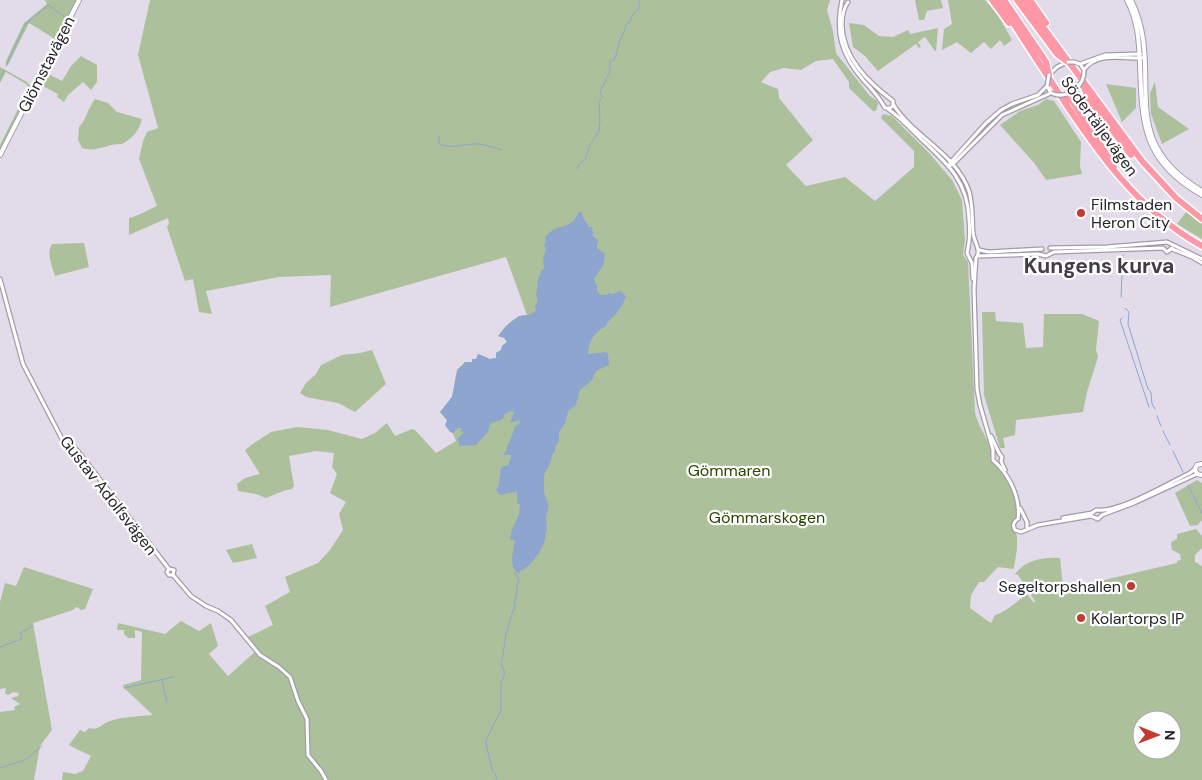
<svg xmlns="http://www.w3.org/2000/svg" width="1202" height="780" font-family="'DM Sans',sans-serif">
	<style>
		.green { fill: #acc09b; fill-rule: evenodd }
		.water { fill: #8ea5d0 }
		.lines { fill: none; stroke-linecap: round; stroke-linejoin: round }
		.stream { stroke: #8ea5d0; stroke-width: 1 }
		.tertiary-casing { stroke: #a29ca9; stroke-width: 5.5 }
		.secondary-casing { stroke: #a29ca9; stroke-width: 6 }
		.motorway-casing { stroke: #fff; stroke-width: 9 }
		.tertiary { stroke: #fff; stroke-width: 3 }
		.secondary { stroke: #fff; stroke-width: 4 }
		.motorway { stroke: #fe98a6; stroke-width: 6 }
		.tertiary-bridge-casing { stroke: #a29ca9; stroke-width: 5.5; stroke-linecap: butt }
		.tertiary-bridge { stroke: #fff; stroke-width: 3 }
		.poi-dot { fill: #c63832; stroke: #fff; stroke-width: 2 }
		.labels { text-anchor: middle; stroke-width: 4.5; stroke-linejoin: round; paint-order: stroke }
		.street-label { font-size: 16px; fill: #262429; stroke: #fff }
		.poi-label { font-size: 16px; fill: #262429; stroke: #fff; text-anchor: start }
		.park-label { font-size: 16px; fill: #2a4701; stroke: #fff }
		.district-label { font-size: 21px; font-weight: bold; fill: #413c47; stroke: #fff }
	</style>
	<rect width="100%" height="100%" fill="#e2dcea"/>
	<path class="green" d="M 45,0 L 77,0 L 49,54 L 41,67 L 55,39 L 29,23 L 8,65 L 6,65 L 6,61 L 24,23 L 47,4 Z
		M 150,0 L 830,0 L 827,10 L 833,31 L 836,53 L 869,95 L 877,101 L 878,104 L 876,111 L 873,111 L 849,88 L 849,82 L 833,59 L 816,61 L 801,70 L 784,68 L 770,72 L 761,82 L 778,89 L 779,98 L 813,140 L 786,165 L 806,186 L 845,177 L 875,201 L 914,167 L 914,151 L 881,118 L 883,114 L 892,116 L 929,153 L 952,180 L 962,200 L 965,240 L 963,255 L 968,262 L 975,412 C 978,429 992,441 991,459 L 1003,471 L 1014,496 L 1018,514 L 1012,525 L 1017,536 L 1017,549 L 1014,568 L 1013,569 L 998,567 L 984,582 L 979,582 L 971,595 L 970,608 L 991,623 L 995,615 C 1007,611 1016,602 1027,594 L 1034,603 L 1035,601 L 1018,575 L 1015,574 C 1026,560 1042,557 1060,558 L 1063,587 L 1070,588 L 1177,563 L 1177,561 L 1181,560 L 1180,554 L 1172,550 L 1171,542 L 1177,539 L 1177,534 L 1196,529 L 1202,536 L 1202,548 L 1195,555 L 1195,562 L 1202,566 L 1202,780 L 62,780 L 63,772 L 75,774 L 83,771 L 91,756 L 69,745 L 80,730 L 85,732 L 89,728 C 99,731 101,724 110,721 C 120,717 142,716 153,715 L 124,688 L 123,685 L 141,680 L 142,632 L 135,630 L 135,638 L 128,638 L 124,634 L 124,630 L 117,630 L 118,623 L 165,634 L 181,621 L 199,631 L 211,623 L 218,646 L 209,654 L 228,676 L 256,651 L 246,638 L 273,625 L 265,606 L 290,592 L 285,577 L 318,563 L 330,550 L 343,530 L 339,514 L 346,502 L 330,493 L 337,474 L 332,467 L 334,453 L 316,451 L 289,456 L 294,486 L 292,489 L 283,491 L 266,498 L 256,494 L 238,491 L 237,484 L 245,478 L 260,474 L 245,450 L 254,443 L 271,432 L 297,427 L 328,430 L 362,439 L 375,433 L 387,423 L 395,436 L 412,429 L 415,430 L 436,453 L 456,441 L 447,420 L 440,412 L 452,397 L 457,374 L 457,370 L 465,362 L 472,362 L 472,359 L 476,359 L 478,354 L 490,359 L 496,358 L 496,353 L 501,350 L 502,346 L 507,342 L 504,337 L 499,337 C 503,327 515,315 527,315 L 506,257 L 330,307 L 331,275 L 279,277 L 206,291 L 212,314 L 199,312 L 193,279 L 185,281 L 167,227 L 169,223 L 168,218 L 129,235 L 129,218 C 141,215 147,210 157,206 L 139,159 L 143,141 L 147,132 L 158,128 L 138,55 ZM 1142,720 L 1172,720 L 1172,750 L 1142,750 Z
		M 915,0 L 941,0 L 943,8 L 927,11 L 924,20 L 919,20 Z
		M 948,0 L 985,0 L 998,15 L 1012,40 L 1004,46 L 1000,40 L 991,49 L 984,42 L 971,53 L 957,42 L 942,50 L 944,29 L 952,24 Z
		M 849,23 L 864,25 L 879,36 L 893,37 L 908,30 L 910,34 L 938,28 L 936,51 L 935,51 L 925,37 L 918,42 L 921,47 L 919,48 L 916,44 L 878,71 L 865,56 L 853,47 Z
		M 81,56 L 97,65 L 97,82 L 91,90 L 83,82 L 68,95 L 64,102 L 57,97 L 58,94 L 39,84 L 44,72 L 62,81 L 71,66 Z
		M 0,67 L 27,82 L 31,86 L 0,151 L 0,145 L 29,87 L 26,84 L 6,72 L 0,83 Z
		M 1155,82 L 1158,107 L 1189,129 L 1162,144 L 1151,114 L 1150,93 Z
		M 1106,84 L 1136,88 L 1136,108 L 1122,122 Z
		M 95,99 L 108,103 L 117,112 L 142,119 C 139,131 133,138 122,144 C 108,143 97,153 82,148 L 78,140 L 79,127 C 87,119 88,107 95,99 Z
		M 1046,99 L 1054,101 L 1081,142 L 1080,166 L 1082,174 L 1046,180 L 1035,164 L 1000,125 L 1020,111 L 1038,105 Z
		M 1187,211 L 1202,223 L 1202,239 L 1177,224 Z
		M 84,243 L 89,267 L 55,276 C 52,266 46,253 52,244 Z
		M 982,312 L 995,312 L 996,321 L 1023,323 L 1026,348 L 1043,347 L 1044,314 L 1082,314 L 1099,321 L 1096,350 L 1098,357 L 1087,392 L 1083,412 L 1016,420 L 1015,435 L 1003,438 L 1005,448 L 1000,448 L 984,395 Z
		M 372,350 L 386,384 L 355,412 L 338,403 L 306,397 L 300,393 L 306,383 L 316,374 L 321,365 L 342,355 L 360,353 Z
		M 1197,480 L 1202,483 L 1202,520 L 1198,525 L 1190,526 L 1175,493 Z
		M 252,544 L 257,558 L 233,563 L 226,550 Z
		M 24,567 L 93,589 L 85,609 L 80,610 L 79,608 L 76,607 L 73,610 L 33,623 L 52,730 L 40,746 L 34,780 L 0,780 L 0,712 L 15,710 L 14,707 L 20,704 L 11,698 L 18,696 L 19,693 L 13,692 L 8,695 L 5,693 L 6,688 L 0,689 L 0,602 L 5,583 L 16,586 Z"/>
	<path class="water" d="M 579,212 L 583,213 L 582,215 C 583,219 587,223 589,227 L 593,227 L 592,230 L 594,233 L 592,235 L 599,241 L 597,244 L 597,248 L 605,254 L 604,264 L 594,279 L 597,286 L 597,291 L 601,295 L 607,295 L 609,293 L 613,294 L 620,291 L 626,296 C 624,301 621,309 617,311 L 617,313 L 607,323 L 607,325 C 595,332 588,341 588,354 L 606,352 L 608,354 L 609,365 L 596,371 L 592,380 L 580,390 L 576,405 L 568,411 L 565,424 L 559,432 L 559,441 L 555,447 L 555,451 L 552,455 L 551,461 L 544,475 L 544,492 L 549,506 L 546,516 L 547,529 C 545,533 546,535 545,540 C 542,550 531,567 520,571 L 519,574 C 508,566 513,553 515,541 L 510,539 L 512,530 L 519,514 L 520,504 L 517,504 L 517,492 L 507,493 L 503,495 L 499,494 L 496,490 L 499,485 L 501,467 L 508,465 L 511,457 L 510,455 L 504,455 C 508,445 513,434 515,426 L 519,424 L 520,420 L 510,423 L 514,412 L 511,411 L 505,414 L 503,419 L 490,424 L 488,432 L 476,445 L 459,446 L 459,442 L 457,440 L 464,432 L 460,431 L 462,428 L 458,428 L 453,433 L 450,432 L 445,425 L 447,420 L 440,412 L 452,397 L 457,370 L 462,366 L 465,362 L 472,362 L 472,359 L 476,359 L 478,354 L 490,359 L 496,358 L 496,353 L 501,350 L 502,346 L 507,342 L 504,338 L 498,336 L 506,326 L 519,316 L 528,315 L 536,311 L 535,307 L 538,300 L 536,295 L 538,285 L 537,283 L 541,271 L 544,269 L 543,258 L 546,250 L 544,245 L 546,242 L 545,237 C 556,225 561,229 572,222 C 575,220 576,216 579,212 Z"/>
	<g class="lines">
		<path class="stream" d="M 6,66 L 25,25 L 48,5 L 65,17
			M 0,79 L 4,70
			M 439,136 L 439,144 C 454,150 465,143 479,144 C 486,145 495,148 502,150
			M 577,169 L 580,163 L 585,160 L 590,145 L 599,131 L 600,121 L 599,103 L 602,96 L 600,91 L 610,72 L 610,61 L 614,60 L 616,55 L 619,43 L 628,22 L 630,22 L 632,16 L 639,8 L 639,0
			M 1121,297 L 1123,255
			M 1125,308 L 1129,312 L 1128,324 L 1148,389 L 1151,392 L 1152,404 L 1155,409
			M 1122,318 L 1120,320 L 1149,407
			M 1157,416 L 1161,426
			M 1163,431 L 1170,445
			M 1173,451 L 1183,472
			M 1188,485 L 1202,513
			M 0,647 L 22,639 L 20,633 L 33,626
			M 502,661 L 506,634 L 513,610 L 515,609 C 513,602 518,594 517,585 L 519,581 L 515,572
			M 162,681 L 167,702
			M 124,688 L 173,677
			M 0,768 L 25,760 L 42,746
			M 493,772 L 487,749 L 486,740 L 501,710 L 501,683 L 505,673 L 501,663
			M 495,774 L 497,780"/>
		<defs>
			<path id="tertiary" d="M 842,0 C 835,33 841,54 863,80 C 872,89 879,97 885,108 L 890,108 L 893,106 L 893,101 C 868,82 843,58 842,25 C 842,16 843,9 848,2
				M 1140,54 L 1105,55 L 1080,64 L 1084,70 C 1097,51 1124,59 1144,58
				M 1050,74 L 1057,67 L 1067,62
				M 893,104 C 913,137 956,153 969,191 C 973,205 972,219 973,233 C 974,242 982,251 976,258
				M 888,109 C 901,118 911,129 922,140 C 948,164 968,182 969,219 C 970,233 970,239 967,253 L 972,263 L 973,279
				M 950,163 L 986,123 L 1001,110 L 1012,104 L 1038,95 L 1046,87
				M 948,166 L 953,164 L 1002,115 L 1051,93 L 1047,86
				M 1050,248 L 1107,247 L 1167,242 L 1202,259
				M 1163,248 L 1167,252 L 1172,248
				M 1172,249 L 1192,257 L 1202,263
				M 979,250 L 989,252 L 1042,249
				M 978,256 L 1038,254 L 1046,256 L 1054,252 L 1163,248
				M 976,258 L 974,289 L 977,389 L 980,405 L 993,450 L 993,460 C 1008,473 1021,497 1018,519
				M 0,279 L 23,364 L 63,441 L 77,450 L 169,569
				M 991,436 L 999,453 L 1002,457 L 1001,461 L 1005,470
				M 1020,508 L 1027,522 L 1027,528
				M 1092,513 L 1096,510 C 1117,514 1169,483 1190,473 L 1195,469
				M 1063,518 L 1092,513
				M 1018,519 C 1014,521 1012,525 1015,530 L 1021,532 L 1038,525 L 1091,516 L 1098,519 L 1102,515 L 1134,503 L 1197,474
				M 169,569 L 174,570 L 173,575
				M 169,569 L 167,572 L 169,575 L 173,575
				M 173,575 L 191,596 L 206,606 L 218,611 L 231,620 L 260,655 L 279,667 L 290,677 L 298,701 L 307,719 L 308,755 L 321,771 L 326,780"/>
			<path id="secondary" d="M 1127,0 C 1138,21 1139,41 1140,64 C 1142,125 1143,162 1202,195
				M 1131,0 C 1167,72 1111,138 1202,191
				M 0,155 L 79,0
				M 1202,464 L 1197,465 L 1195,469 L 1197,474 L 1202,475"/>
			<path id="motorway" d="M 992,0 L 1009,23
				M 999,0 C 1017,30 1037,60 1056,89 C 1096,150 1137,210 1202,246
				M 1004,0 L 1046,62 L 1049,75
				M 1017,0 L 1057,54 L 1068,62
				M 1023,0 L 1142,161 L 1176,198 L 1202,219
				M 1030,0 L 1046,23
				M 1082,82 L 1088,98 L 1131,155
				M 1062,95 L 1072,101 L 1114,166"/>
		</defs>
		<use href="#tertiary" class="tertiary-casing"/>
		<use href="#secondary" class="secondary-casing"/>
		<use href="#motorway" class="motorway-casing"/>
		<use href="#tertiary" class="tertiary"/>
		<use href="#secondary" class="secondary"/>
		<use href="#motorway" class="motorway"/>
		<defs>
			<path id="tertiary-bridge" d="M 1068,62 L 1074,62 L 1080,64
				M 1047,86 L 1049,75
				M 1051,93 C 1066,100 1085,87 1084,70"/>
		</defs>
		<use href="#tertiary-bridge" class="tertiary-bridge-casing"/>
		<use href="#tertiary-bridge" class="tertiary-bridge"/>
	</g>
	<g class="poi-dot">
		<circle cx="1081" cy="213" r="5"/>
		<circle cx="1131" cy="586" r="5"/>
		<circle cx="1081" cy="618" r="5"/>
	</g>
	<g class="labels">
		<g class="street-label">
			<text transform="translate(46 64) rotate(-63)" y="6">Glömstavägen</text>
			<text transform="translate(1100 126) rotate(54)" y="6">Södertäljevägen</text>
			<text transform="translate(109 495) rotate(52)" y="6">Gustav Adolfsvägen</text>
		</g>
		<g class="poi-label">
			<text x="1091" y="210">Filmstaden<tspan x="1091" dy="18">Heron City</tspan></text>
			<text x="1121" y="592" text-anchor="end">Segeltorpshallen</text>
			<text x="1091" y="624">Kolartorps IP</text>
		</g>
		<g class="park-label">
			<text x="729" y="476">Gömmaren</text>
			<text x="767" y="523">Gömmarskogen</text>
		</g>
		<g class="district-label">
			<text x="1099" y="273">Kungens kurva</text>
		</g>
	</g>
	<g transform="translate(1157 735) rotate(91)"><circle r="24" fill="#ffffff" stroke="#a8a7a9"/>
	<path d="M0-4L9 19L0 12L-9 19Z" fill="#c63832"/>
	<text y="-8" font-size="14" font-weight="bold" text-anchor="middle" fill="#262429">N</text>
	</g>
</svg>
